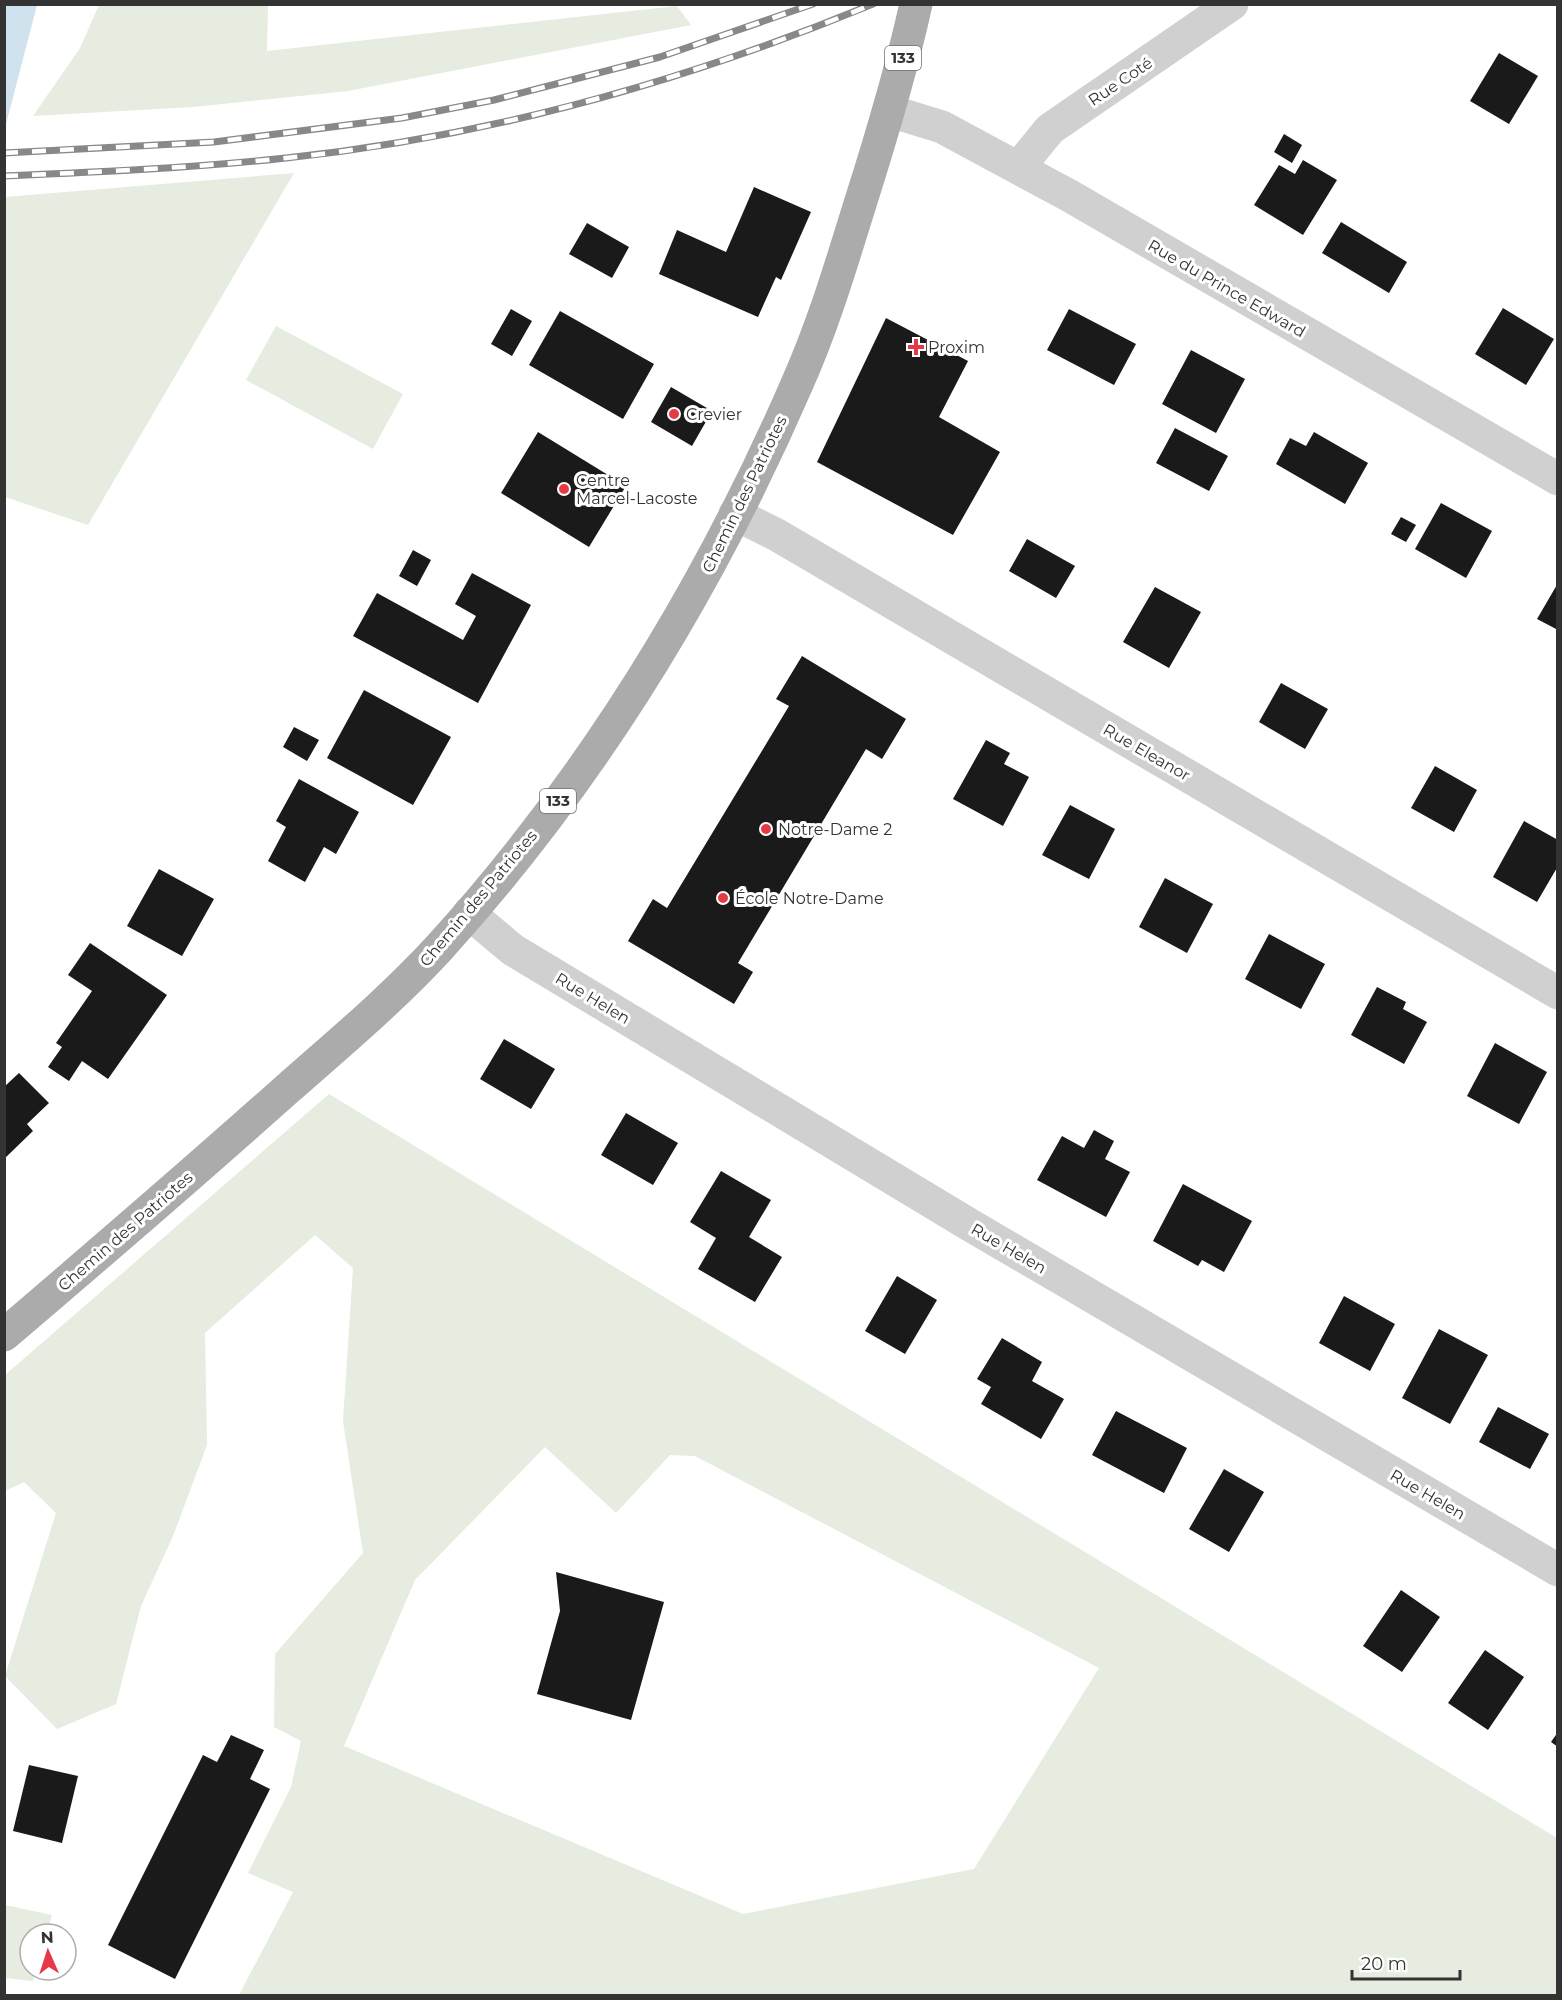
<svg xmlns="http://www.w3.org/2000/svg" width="1562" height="2000" font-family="Montserrat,sans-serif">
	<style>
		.green { fill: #e6ecdf; fill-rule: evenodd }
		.water { fill: #cfe2ee }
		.building { fill: #1a1a1a }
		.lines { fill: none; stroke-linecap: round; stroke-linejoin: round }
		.minor { stroke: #d0d0d0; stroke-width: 33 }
		.major { stroke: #ababab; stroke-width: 33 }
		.rail-casing { stroke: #888; stroke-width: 7 }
		.rail { stroke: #fff; stroke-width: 4.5; stroke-dasharray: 14; stroke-linecap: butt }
		.poi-dot { fill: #e63946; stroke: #fff; stroke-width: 2 }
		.labels { text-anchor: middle; stroke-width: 6; stroke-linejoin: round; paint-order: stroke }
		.shield { fill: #fff; stroke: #707070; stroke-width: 1.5 }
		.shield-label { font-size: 15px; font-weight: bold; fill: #333 }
		.street-label { font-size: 16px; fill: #333; stroke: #fff }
		.poi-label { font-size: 16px; fill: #333; stroke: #fff; text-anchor: start }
	</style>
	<rect width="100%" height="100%" fill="#fff"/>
	<path class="green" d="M 99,5 L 268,5 L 267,51 L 677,6 L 691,25 L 348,91 L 193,107 L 33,116 L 80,48 Z
		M 294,173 L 88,525 L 5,497 L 5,197 Z
		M 276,326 L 403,394 L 373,449 L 246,380 Z
		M 329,1094 L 1557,1838 L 1557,1995 L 239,1995 L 293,1892 L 248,1873 L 291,1787 L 301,1741 L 274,1727 L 275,1654 L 363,1553 L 343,1421 L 353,1268 L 315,1235 L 205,1333 L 207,1445 L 173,1536 L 141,1606 L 116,1704 L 57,1729 L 5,1676 L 56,1513 L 24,1482 L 5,1491 L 5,1375 ZM 545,1447 L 616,1513 L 670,1455 L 695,1456 L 1099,1668 L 974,1869 L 743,1914 L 344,1746 L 415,1580 Z
		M 5,1905 L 52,1915 L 47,1934 L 30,1934 L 30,1970 L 36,1970 L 33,1981 L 5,1978 Z"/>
	<path class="water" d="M 5,4 L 37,5 L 5,128 L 4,5 Z"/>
	<path class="building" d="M 1499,53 L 1538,76 L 1509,124 L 1470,101 Z
		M 1284,134 L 1302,145 L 1292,163 L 1274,152 Z
		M 1303,160 L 1337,180 L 1303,235 L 1254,205 L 1279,165 L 1295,174 Z
		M 754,187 L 811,212 L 781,280 L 776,277 L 758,317 L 659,274 L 677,230 L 726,252 Z
		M 1341,222 L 1407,262 L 1389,293 L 1322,253 Z
		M 587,223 L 629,247 L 612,278 L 569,254 Z
		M 1503,308 L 1554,339 L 1526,385 L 1475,354 Z
		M 511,309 L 532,321 L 512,356 L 491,344 Z
		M 1069,309 L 1136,344 L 1114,385 L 1047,350 Z
		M 560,311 L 654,364 L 623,419 L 529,365 Z
		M 886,318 L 968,361 L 939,417 L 1000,452 L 953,535 L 817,462 Z
		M 1191,350 L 1245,379 L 1216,433 L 1162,404 Z
		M 671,387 L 712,411 L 692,446 L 651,422 Z
		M 1175,428 L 1228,456 L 1209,491 L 1156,463 Z
		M 538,432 L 626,486 L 589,547 L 501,493 Z
		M 1314,432 L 1368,463 L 1345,504 L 1276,464 L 1290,438 L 1306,446 Z
		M 1441,503 L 1492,531 L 1466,578 L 1415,549 Z
		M 1401,517 L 1416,525 L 1406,542 L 1391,534 Z
		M 1027,539 L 1075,566 L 1056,598 L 1009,571 Z
		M 413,550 L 431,560 L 417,586 L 399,576 Z
		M 472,573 L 531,605 L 478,703 L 353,636 L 377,593 L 463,640 L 476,616 L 455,604 Z
		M 1558,583 L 1558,630 L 1537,619 Z
		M 1155,587 L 1201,612 L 1169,668 L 1123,642 Z
		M 802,656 L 906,719 L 882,759 L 866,749 L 738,963 L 753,972 L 734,1004 L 628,941 L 653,899 L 667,908 L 789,706 L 776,699 Z
		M 1281,683 L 1328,709 L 1305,749 L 1259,722 Z
		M 364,690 L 451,737 L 413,805 L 327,758 Z
		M 294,727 L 319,740 L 307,761 L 283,747 Z
		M 986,740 L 1010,753 L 1004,764 L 1029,777 L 1003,826 L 953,799 Z
		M 1435,766 L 1477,790 L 1454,832 L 1411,808 Z
		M 299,779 L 359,812 L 336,854 L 324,847 L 305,882 L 268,861 L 286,827 L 276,821 Z
		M 1070,805 L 1115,829 L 1089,879 L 1042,855 Z
		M 1524,821 L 1558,840 L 1558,866 L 1537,902 L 1493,877 Z
		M 159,869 L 214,899 L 182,956 L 127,926 Z
		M 1165,878 L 1213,904 L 1187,953 L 1139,927 Z
		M 1269,934 L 1325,964 L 1301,1009 L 1245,979 Z
		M 90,943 L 167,995 L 108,1079 L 82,1061 L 69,1081 L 48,1067 L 62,1047 L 56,1043 L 92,991 L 68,975 Z
		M 1377,987 L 1406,1002 L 1403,1009 L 1427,1022 L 1404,1064 L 1351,1035 Z
		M 504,1039 L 555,1069 L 531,1109 L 480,1079 Z
		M 1495,1043 L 1547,1072 L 1519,1124 L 1467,1096 Z
		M 19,1073 L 49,1103 L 27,1124 L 33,1131 L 4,1159 L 4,1087 Z
		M 626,1113 L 678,1143 L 653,1185 L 601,1155 Z
		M 1094,1130 L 1114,1141 L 1105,1159 L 1130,1172 L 1106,1217 L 1037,1180 L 1062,1136 L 1084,1148 Z
		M 721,1171 L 771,1200 L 749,1237 L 782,1257 L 755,1302 L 698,1269 L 716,1238 L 690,1222 Z
		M 1183,1184 L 1252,1221 L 1224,1272 L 1202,1260 L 1198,1266 L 1153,1241 Z
		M 897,1276 L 937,1300 L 905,1354 L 865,1331 Z
		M 1344,1296 L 1395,1324 L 1370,1371 L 1319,1343 Z
		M 1439,1329 L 1488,1355 L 1450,1424 L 1402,1398 Z
		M 1002,1338 L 1042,1362 L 1032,1381 L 1064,1399 L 1041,1439 L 981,1404 L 991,1387 L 977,1379 Z
		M 1498,1407 L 1549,1434 L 1530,1469 L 1479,1442 Z
		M 1116,1411 L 1187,1448 L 1164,1493 L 1092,1455 Z
		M 1224,1469 L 1264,1492 L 1229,1552 L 1189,1529 Z
		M 556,1572 L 664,1602 L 631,1720 L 537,1694 L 560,1611 Z
		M 1401,1590 L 1440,1617 L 1402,1672 L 1363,1646 Z
		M 1485,1650 L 1524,1677 L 1488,1730 L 1448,1703 Z
		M 1558,1732 L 1558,1747 L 1551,1742 Z
		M 231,1735 L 264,1750 L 250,1779 L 270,1789 L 175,1979 L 108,1945 L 203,1755 L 217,1762 Z
		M 29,1765 L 78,1776 L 62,1843 L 13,1831 Z"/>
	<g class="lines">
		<path class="minor" d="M 890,111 L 942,127 L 1070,196 L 1558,479
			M 1018,168 L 1050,129 L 1232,4
			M 735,514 L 777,535 L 1558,993
			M 469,913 L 513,950 L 970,1225 L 1558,1570"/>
		<path class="major" d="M 4,1335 C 99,1254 193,1173 286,1090 C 337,1045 391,1000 438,949 C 589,783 708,589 797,384 C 823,326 841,265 860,204 C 881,138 901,72 916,4"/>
		<defs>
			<path id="rail" d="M 4,153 L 214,142 L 402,118 L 494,100 L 660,57 L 813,4
				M 4,176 C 98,172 192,168 286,158 C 487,137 686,81 873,4"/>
		</defs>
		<use href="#rail" class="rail-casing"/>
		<use href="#rail" class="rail"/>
	</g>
	<g class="poi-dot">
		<path d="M913 338h6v6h6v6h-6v6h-6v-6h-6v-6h6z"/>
		<circle cx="674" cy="414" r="6"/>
		<circle cx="564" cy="489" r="6"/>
		<circle cx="766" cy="829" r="6"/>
		<circle cx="723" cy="898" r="6"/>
	</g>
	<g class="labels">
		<g class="shield">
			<rect x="885" y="46" width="36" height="24" rx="4.5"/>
			<rect x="540" y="789" width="36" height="24" rx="4.5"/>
		</g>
		<g class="shield-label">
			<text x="903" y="63">133</text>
			<text x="558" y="806">133</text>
		</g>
		<g class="street-label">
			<text transform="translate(1120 81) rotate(-34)" y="6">Rue Coté</text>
			<text transform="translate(1227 288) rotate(30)" y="6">Rue du Prince Edward</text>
			<text transform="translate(744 494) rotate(-64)" y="6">Chemin des Patriotes</text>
			<text transform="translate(1147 752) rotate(30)" y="6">Rue Eleanor</text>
			<text transform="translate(478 898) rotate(-50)" y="6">Chemin des Patriotes</text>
			<text transform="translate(593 998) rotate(31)" y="6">Rue Helen</text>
			<text transform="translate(125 1231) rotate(-41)" y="6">Chemin des Patriotes</text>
			<text transform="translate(1009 1248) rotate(30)" y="6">Rue Helen</text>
			<text transform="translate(1428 1494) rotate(30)" y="6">Rue Helen</text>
		</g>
		<g class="poi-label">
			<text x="928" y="353">Proxim</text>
			<text x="686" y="420">Crevier</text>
			<text x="576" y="486">Centre<tspan x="576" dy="18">Marcel-Lacoste</tspan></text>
			<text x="778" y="835">Notre-Dame 2</text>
			<text x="735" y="904">École Notre-Dame</text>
		</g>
	</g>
	<rect width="1562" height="2000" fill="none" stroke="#333333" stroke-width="12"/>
	<g transform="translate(48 1952) rotate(357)"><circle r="28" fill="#ffffff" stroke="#adadad" stroke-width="1.5"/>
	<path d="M0-4.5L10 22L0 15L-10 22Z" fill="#e63946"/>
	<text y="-9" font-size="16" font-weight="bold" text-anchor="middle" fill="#333333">N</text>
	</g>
	<path d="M1352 1970v9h108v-9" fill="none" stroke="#333333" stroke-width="3"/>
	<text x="1361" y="1970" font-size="18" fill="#333333" stroke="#ffffff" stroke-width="4.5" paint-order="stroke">20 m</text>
</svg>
